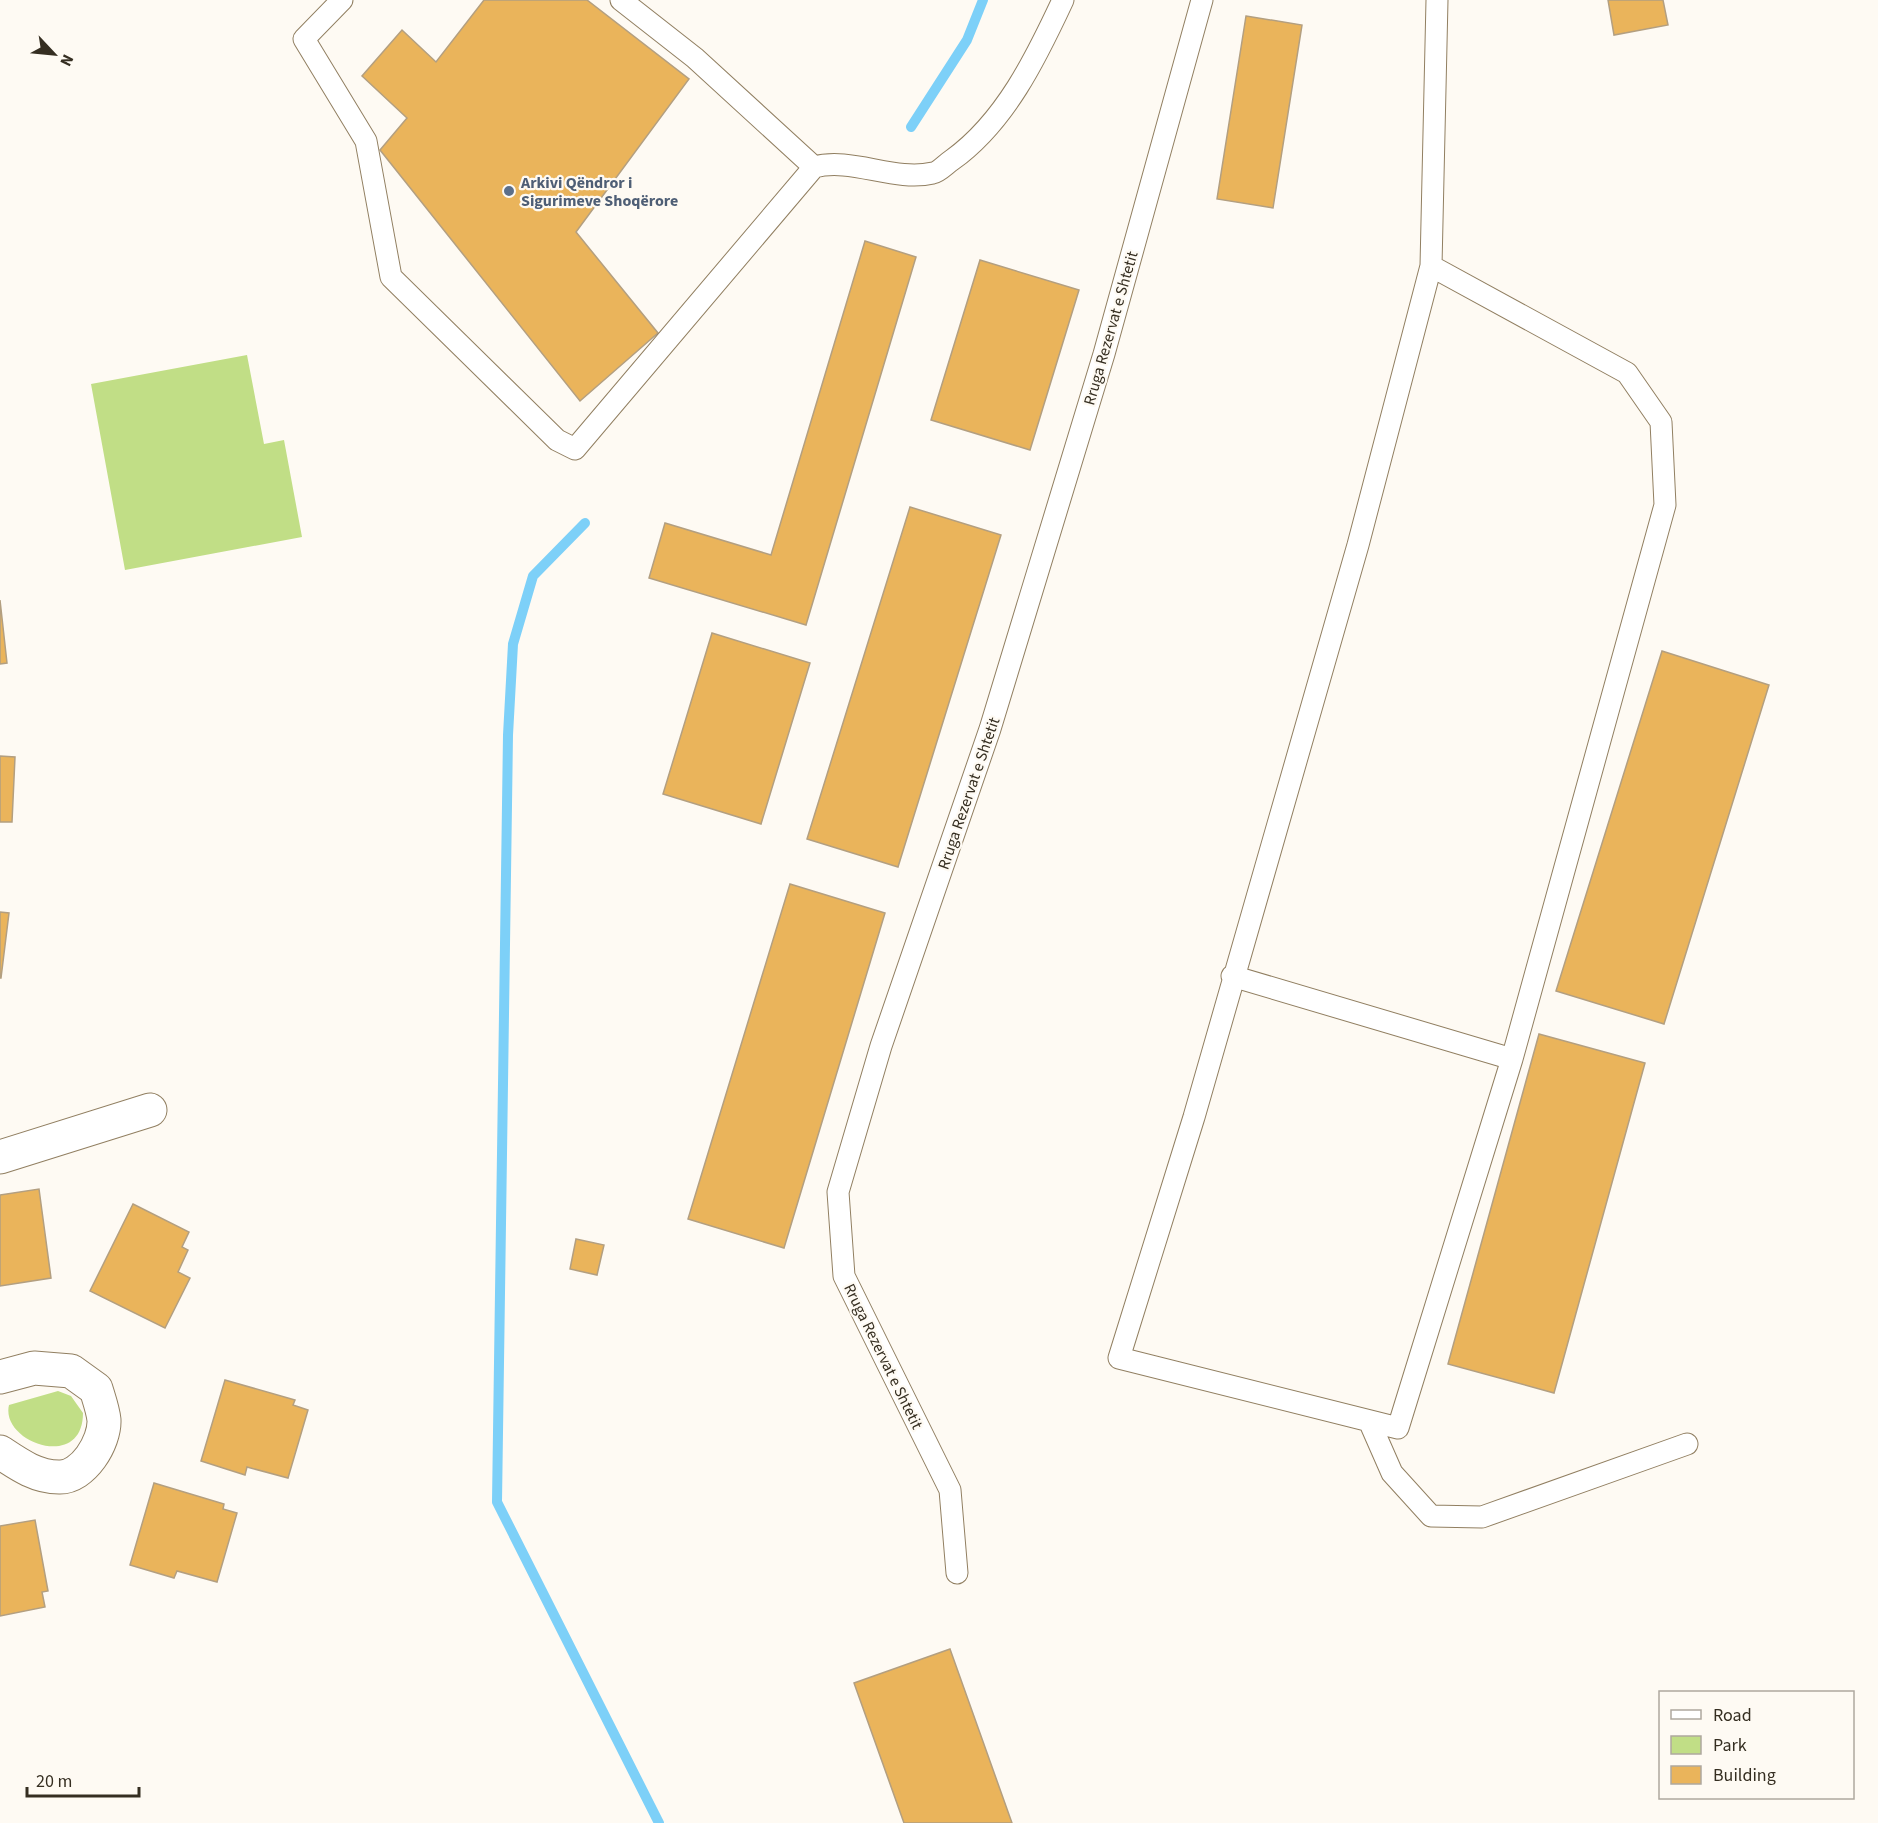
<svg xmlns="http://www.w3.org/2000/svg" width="1878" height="1823" font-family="'Source Sans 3',sans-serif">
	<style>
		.green { fill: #c1de86 }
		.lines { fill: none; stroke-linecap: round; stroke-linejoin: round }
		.stream { stroke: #7dd0f8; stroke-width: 10 }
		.building { fill: #eab45b; stroke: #b39f80; stroke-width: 1.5 }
		.service-casing { stroke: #917f61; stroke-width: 23 }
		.minor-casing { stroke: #917f61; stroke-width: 35 }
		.service { stroke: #fff; stroke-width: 21 }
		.minor { stroke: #fff; stroke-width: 33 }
		.service-dot { fill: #5c6f8a; stroke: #fefaf3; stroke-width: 2 }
		.labels { text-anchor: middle; stroke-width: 4.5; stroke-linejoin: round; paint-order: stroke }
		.service-label { font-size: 16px; font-weight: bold; fill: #4e5e75; stroke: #fefaf3; text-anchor: start }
		.street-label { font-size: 16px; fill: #352e21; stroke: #fefaf3 }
	</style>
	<rect width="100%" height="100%" fill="#fefaf3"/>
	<path class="green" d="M 247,355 L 264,444 L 284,440 L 302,537 L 125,570 L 91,384 Z
		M 58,1391 L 71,1396 L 83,1413 C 83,1472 0,1442 9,1405 Z"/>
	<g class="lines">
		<path class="stream" d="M 911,127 L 967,40 L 983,0
			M 585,523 L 533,576 L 513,644 L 508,735 L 497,1502 L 659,1823"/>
	</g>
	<path class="building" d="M 484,0 L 587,0 L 689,79 L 576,232 L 658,333 L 580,401 L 380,150 L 407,118 L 362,76 L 402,30 L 436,62 Z
		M 1608,0 L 1663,0 L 1668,25 L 1614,35 Z
		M 1246,16 L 1302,25 L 1273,208 L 1217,199 Z
		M 865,241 L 916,257 L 806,625 L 649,578 L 665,523 L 771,555 Z
		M 980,260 L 1079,290 L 1030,450 L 931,420 Z
		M 910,507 L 1001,535 L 898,867 L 807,839 Z
		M 0,600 L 7,663 L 0,664 Z
		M 712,633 L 810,663 L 761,824 L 663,794 Z
		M 1662,651 L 1769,685 L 1664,1024 L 1556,991 Z
		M 0,756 L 15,757 L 12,822 L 0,822 Z
		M 790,884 L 885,913 L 784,1248 L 688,1219 Z
		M 0,912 L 9,913 L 1,978 L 0,978 Z
		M 1539,1034 L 1645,1063 L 1554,1393 L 1448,1364 Z
		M 39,1189 L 51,1278 L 0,1286 L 0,1195 Z
		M 133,1204 L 189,1232 L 182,1247 L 188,1250 L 178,1272 L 190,1278 L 165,1328 L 90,1291 Z
		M 576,1239 L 604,1245 L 597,1275 L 570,1269 Z
		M 225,1380 L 295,1400 L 293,1405 L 308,1410 L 288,1478 L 247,1467 L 245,1475 L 201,1461 Z
		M 154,1483 L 224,1504 L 223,1509 L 237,1513 L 217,1582 L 177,1571 L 174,1578 L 130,1565 Z
		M 35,1520 L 48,1591 L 42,1592 L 45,1607 L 0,1616 L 0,1526 Z
		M 950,1649 L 1012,1823 L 904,1823 L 854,1683 Z"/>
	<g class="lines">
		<defs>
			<path id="service" d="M 342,0 L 304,39 L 366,141 L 391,277 L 557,440 L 575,449 L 814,167 C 852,157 894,182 933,173 C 939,172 946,164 952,160 C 1005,122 1036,58 1063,0
				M 621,0 L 695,58 L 814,167
				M 1431,266 L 1627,373 L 1661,422 L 1665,505 L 1512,1059 L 1398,1428 L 1119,1358 L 1194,1117 L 1358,545 L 1431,266 L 1437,0
				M 1232,976 L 1512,1059
				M 1370,1423 L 1392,1473 L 1431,1516 L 1482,1517 L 1687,1444
				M 957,1573 L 950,1490 L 844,1276 L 838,1192 L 881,1046 L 990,729 L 1104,354 L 1202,0"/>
			<path id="minor" d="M 0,1157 L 150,1110
				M 0,1377 L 34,1368 L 71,1371 L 96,1389 C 99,1399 103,1410 104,1420 C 105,1442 83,1478 59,1477 C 36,1477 18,1464 0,1452"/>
		</defs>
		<use href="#service" class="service-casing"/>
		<use href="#minor" class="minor-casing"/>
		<use href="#service" class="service"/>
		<use href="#minor" class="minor"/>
	</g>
	<circle class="service-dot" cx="509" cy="191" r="6"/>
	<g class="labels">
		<g class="service-label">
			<text x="521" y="188">Arkivi Qëndror i<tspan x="521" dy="18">Sigurimeve Shoqërore</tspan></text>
		</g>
		<g class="street-label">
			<text transform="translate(1110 328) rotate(-74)" y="6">Rruga Rezervat e Shtetit</text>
			<text transform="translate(968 793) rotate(-71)" y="6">Rruga Rezervat e Shtetit</text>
			<text transform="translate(884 1356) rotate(64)" y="6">Rruga Rezervat e Shtetit</text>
		</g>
	</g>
	<rect x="1659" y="1691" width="195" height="108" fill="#fefaf3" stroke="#aea89f" stroke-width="1.5"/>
	<rect x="1671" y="1710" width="30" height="9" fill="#ffffff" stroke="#aea89f" stroke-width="1.5"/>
	<text x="1713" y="1721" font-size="18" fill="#352e21">Road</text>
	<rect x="1671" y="1736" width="30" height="18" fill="#c1de86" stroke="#aea89f" stroke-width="1.5"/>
	<text x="1713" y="1751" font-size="18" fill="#352e21">Park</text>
	<rect x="1671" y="1766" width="30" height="18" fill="#eab45b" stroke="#aea89f" stroke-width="1.5"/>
	<text x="1713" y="1781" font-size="18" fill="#352e21">Building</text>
	<g transform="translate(54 54) rotate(116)" stroke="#fefaf3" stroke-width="4.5" paint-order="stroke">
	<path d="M0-4.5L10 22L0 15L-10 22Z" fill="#352e21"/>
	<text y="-9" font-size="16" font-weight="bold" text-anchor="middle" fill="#352e21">N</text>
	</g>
	<path d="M27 1787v9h112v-9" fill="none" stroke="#352e21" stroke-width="3"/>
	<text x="36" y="1787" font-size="18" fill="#352e21" stroke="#fefaf3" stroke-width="4.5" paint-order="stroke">20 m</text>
</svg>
